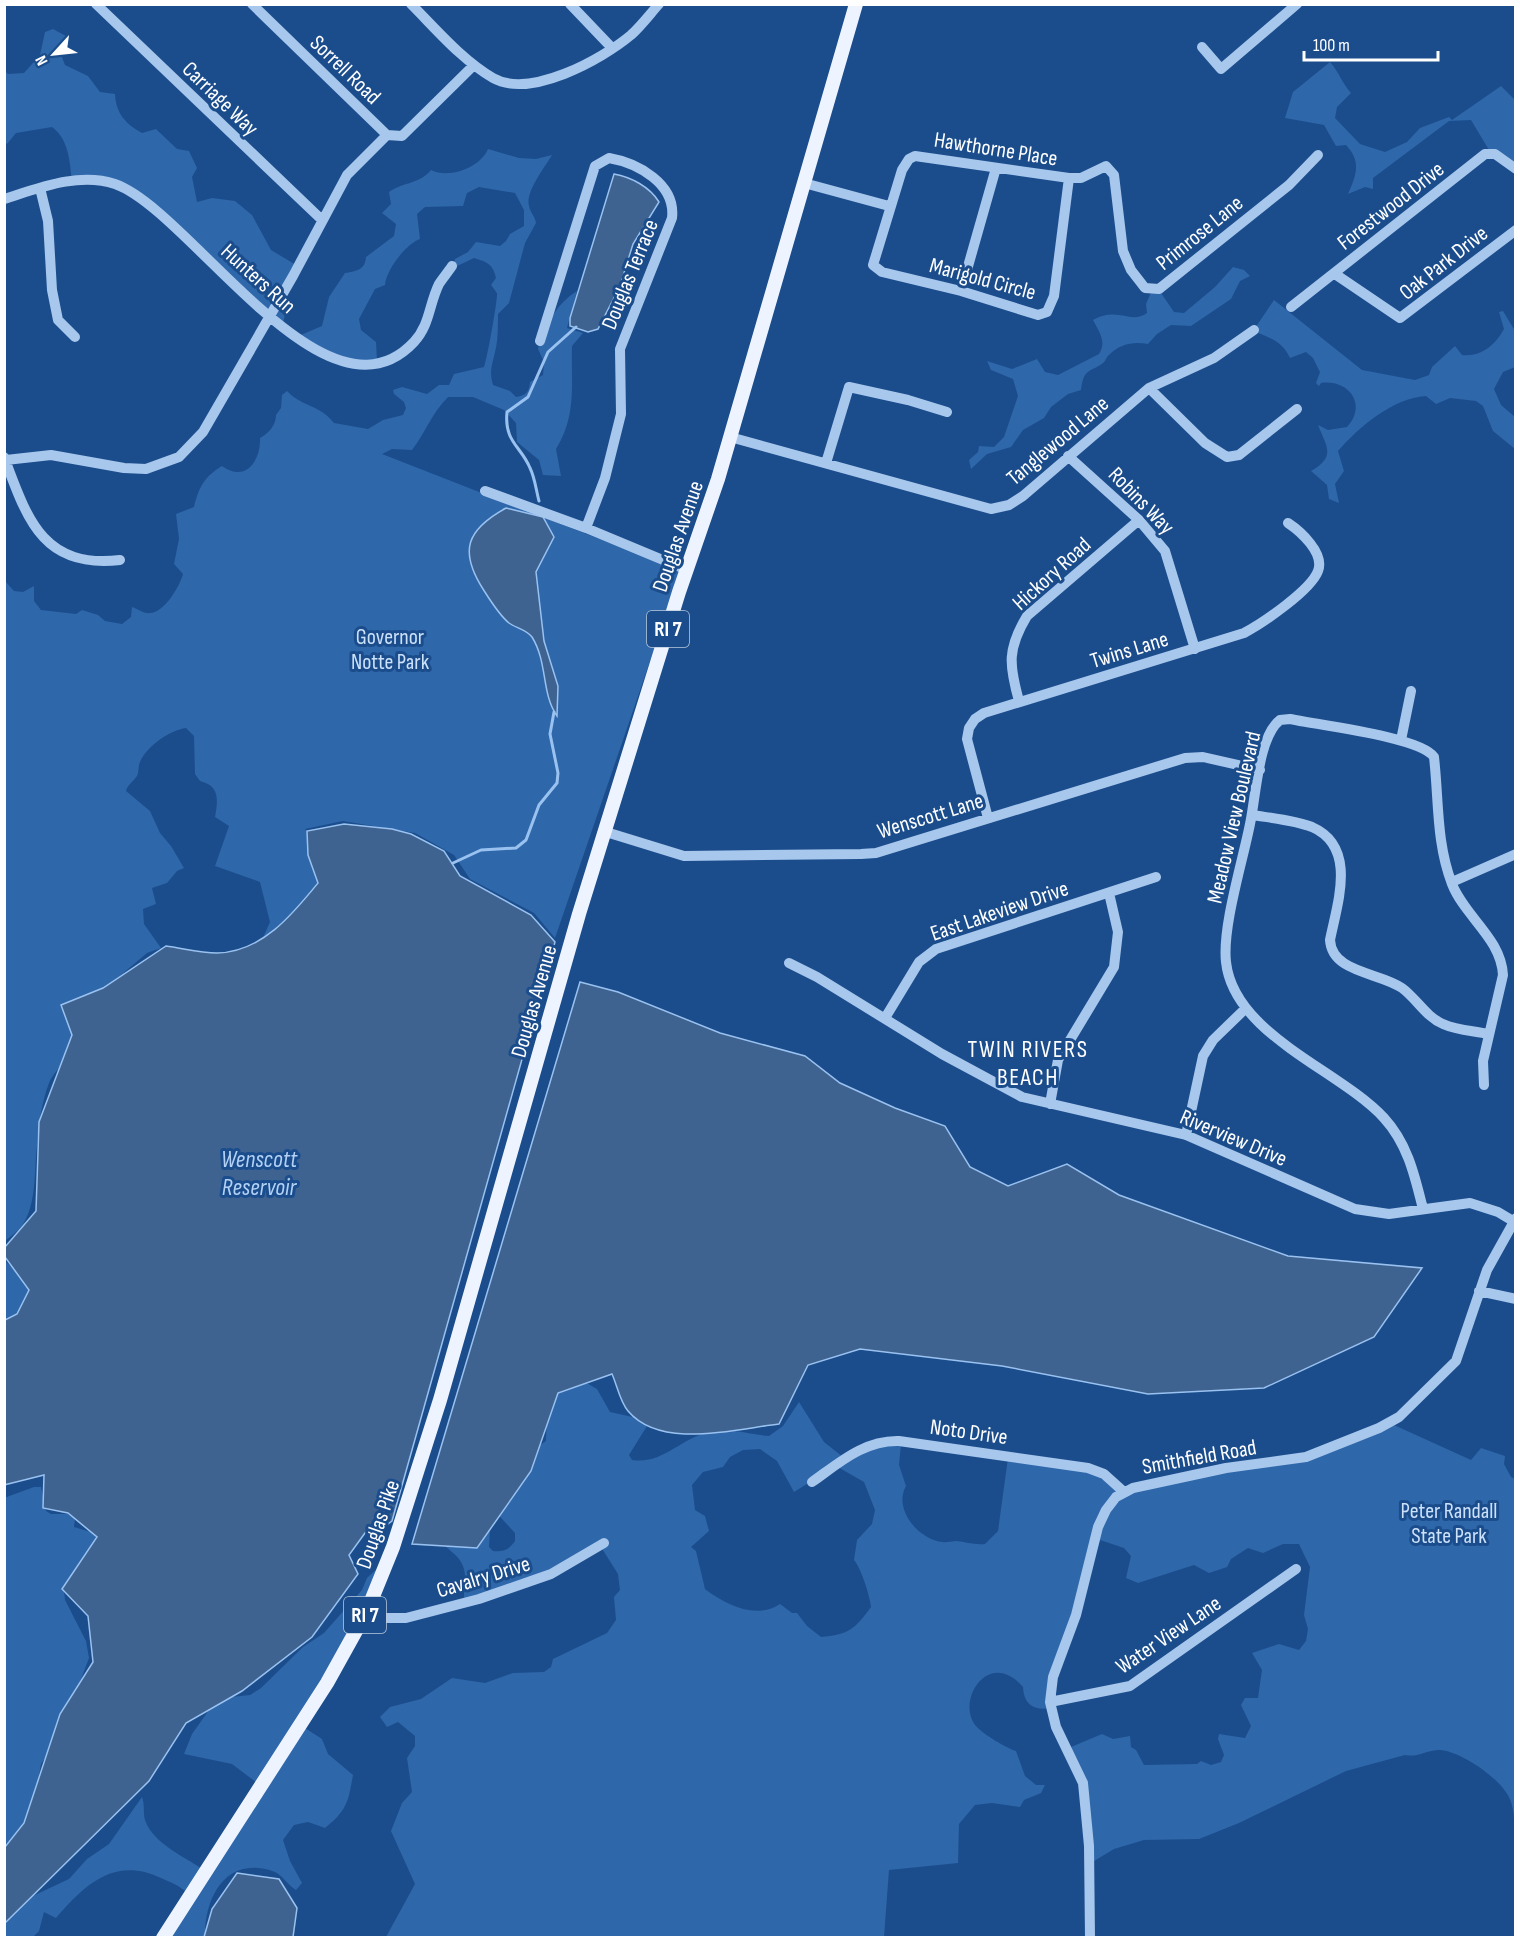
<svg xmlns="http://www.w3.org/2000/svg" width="1520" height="1942" font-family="'Sofia Sans Condensed',sans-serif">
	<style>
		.green { fill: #2e67aa; fill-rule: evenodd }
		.water { fill: #3f6391; stroke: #9ac2f0; stroke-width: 1.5 }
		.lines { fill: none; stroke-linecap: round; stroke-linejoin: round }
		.stream { stroke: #9ac2f0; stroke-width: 3 }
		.minor { stroke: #a7c7ed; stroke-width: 10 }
		.major { stroke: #edf4ff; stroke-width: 14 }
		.labels { text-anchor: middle; stroke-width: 6; stroke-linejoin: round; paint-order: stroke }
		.shield { fill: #1b4d8c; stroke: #bbcadc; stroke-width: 1.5 }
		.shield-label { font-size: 21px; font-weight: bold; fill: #fff }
		.street-label { font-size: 22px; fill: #fff; stroke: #1b4d8c }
		.park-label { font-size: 22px; fill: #cce1fa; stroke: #1b4d8c }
		.neighbourhood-label { font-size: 24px; letter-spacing: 1.5px; fill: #fff; stroke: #1b4d8c }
		.water-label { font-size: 24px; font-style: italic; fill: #b3d1f5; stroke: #1b4d8c }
	</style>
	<rect width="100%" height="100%" fill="#1b4d8c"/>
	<path class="green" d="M 53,29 L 66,36 L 60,52 L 65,65 L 88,76 L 100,92 L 115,94 C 116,114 126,124 142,133 L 156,129 L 177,149 L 189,151 L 197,168 L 192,177 L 197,202 L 212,198 L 235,201 L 252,215 L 271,250 L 296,265 L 287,284 L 286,311 L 283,323 L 296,337 L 322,326 L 329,297 L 345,273 C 357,271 365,270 366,257 L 394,236 L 396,224 L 382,213 L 391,204 L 389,192 C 403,182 420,184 431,170 C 449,179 480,168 488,149 L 519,158 L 536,159 L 552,155 C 545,167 525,192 529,206 C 530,212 535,216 536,223 L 525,243 L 509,303 L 498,314 C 498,326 498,342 495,352 C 492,366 489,371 493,385 L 510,391 L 516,397 C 527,395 529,392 530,382 L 543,375 L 544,362 L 538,349 C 544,327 557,303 577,291 L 567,328 L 583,333 L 572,346 C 571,384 577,415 556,449 L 561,476 L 543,475 L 539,460 L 517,442 L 516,423 L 504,410 L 473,397 L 448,397 C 431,414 426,432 412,450 L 392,449 L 382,454 L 681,571 L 555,938 L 534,913 L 470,879 L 454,855 L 415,833 L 343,821 L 305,829 L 317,840 L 308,856 L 318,882 L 281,931 L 261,942 L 270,922 L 260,882 L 215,866 L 229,826 L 215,817 C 218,800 220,786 200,781 L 195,774 L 194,736 L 186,728 C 170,730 147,746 140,762 C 138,766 139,772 137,776 C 133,782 128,784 126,791 L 150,811 L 160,833 L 171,846 L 184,868 L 177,871 L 167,883 L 152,888 L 156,904 L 143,909 L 144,924 L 161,948 L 147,953 L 108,986 L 74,1008 C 68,1022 75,1031 74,1044 C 72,1060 55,1068 49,1083 C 42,1101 38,1126 37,1146 C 34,1171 37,1204 22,1226 C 17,1232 10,1237 5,1241 L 4,580 L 14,591 L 23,592 L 34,586 L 34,601 L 41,610 L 76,614 L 82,610 L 98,615 L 105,621 L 122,624 L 131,617 L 132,607 C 138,609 144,614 150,613 C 164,613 180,586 183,574 L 174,564 L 179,539 L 176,514 L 194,507 C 199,487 204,477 222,466 C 245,483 261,461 260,438 C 269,433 276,425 276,415 L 281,408 L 282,395 L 287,391 C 302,407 319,404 334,423 L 368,429 L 383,420 L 403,415 L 406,408 L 404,402 L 394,394 L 393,390 L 402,387 L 427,394 L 439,385 L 449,385 L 454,374 L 484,367 C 487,360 498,298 497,293 C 496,292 492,286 491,285 L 496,278 C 493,264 487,262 474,258 L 453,268 L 455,259 L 468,252 L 476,242 L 500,246 L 506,241 L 510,234 L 524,226 L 524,210 L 515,193 L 479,187 L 467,193 L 463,206 L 425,207 L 417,214 L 420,239 C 406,244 386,270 385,285 L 375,289 L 359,319 L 361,330 L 376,342 L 377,361 L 345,361 L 306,345 L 233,283 L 159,212 L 142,199 L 109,184 L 72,182 C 70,163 69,139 52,127 L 16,133 L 7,144 L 5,142 L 5,71 L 8,74 L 24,73 L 40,55 L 45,32 Z
		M 1330,62 C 1339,72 1342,83 1351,93 L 1337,107 L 1335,118 L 1360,144 L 1385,152 L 1407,142 L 1420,128 L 1449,117 L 1452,120 L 1501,86 L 1515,100 L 1515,166 L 1489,150 L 1471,120 L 1449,121 L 1373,178 L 1373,189 L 1365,187 L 1348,194 C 1356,175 1362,162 1346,145 L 1336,146 L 1324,125 L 1285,118 L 1293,92 Z
		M 1233,267 L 1244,270 L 1250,276 L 1240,281 L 1231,299 L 1191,326 L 1171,325 L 1157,334 L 1148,344 C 1134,341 1119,344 1109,355 C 1106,357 1106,361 1103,363 C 1090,373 1084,367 1081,390 L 1068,394 L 1051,407 L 1044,418 L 1023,430 L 1011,447 L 987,454 L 971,469 L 969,460 L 978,452 L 979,446 L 994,447 L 1004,437 L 1018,396 L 1013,379 L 991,370 L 987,361 L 1012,369 L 1037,359 L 1045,372 L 1058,375 L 1099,354 C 1107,341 1099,332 1093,320 C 1119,306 1130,325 1147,313 L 1146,304 L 1152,290 L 1159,290 L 1174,312 L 1184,313 L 1215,287 Z
		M 1274,300 L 1362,370 L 1415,380 L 1429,375 L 1432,367 L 1455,346 L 1462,355 C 1482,357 1495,345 1504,329 L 1499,312 L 1503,311 L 1515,331 L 1515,367 L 1503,372 L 1494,389 L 1501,405 L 1515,417 L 1515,449 L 1493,431 L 1483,406 L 1476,401 L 1450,398 L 1436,404 L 1426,396 C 1393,398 1359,427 1338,451 L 1344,471 L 1335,484 L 1339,503 L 1329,499 L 1327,485 L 1311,471 C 1337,456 1326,446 1318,425 L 1328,430 L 1347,427 C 1368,404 1348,379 1321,383 L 1319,386 L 1316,383 L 1320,372 L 1313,358 L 1306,352 L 1290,358 C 1282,341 1270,338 1253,331 Z
		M 4,1260 L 35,1288 L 24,1312 L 4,1321 Z
		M 585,1382 L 597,1389 L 610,1412 L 637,1418 L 647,1426 L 629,1455 L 632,1460 C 662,1465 681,1438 709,1432 C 730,1427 749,1435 769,1436 L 783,1426 L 799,1402 L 824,1442 L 843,1457 L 865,1448 L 901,1444 L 899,1465 L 906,1486 C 893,1509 918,1539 942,1542 C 946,1543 952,1541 956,1541 C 966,1542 974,1545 985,1544 L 998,1531 L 1008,1458 L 1102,1470 L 1126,1490 L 1273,1464 L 1394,1425 L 1471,1460 L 1481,1448 L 1505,1456 L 1504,1464 L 1511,1477 L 1515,1479 L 1515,1830 C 1514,1821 1514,1810 1511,1802 C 1505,1781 1462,1752 1441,1750 C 1428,1749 1418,1758 1405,1755 L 1346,1771 L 1239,1823 L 1199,1839 L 1144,1840 L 1114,1849 L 1094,1861 L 1071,1747 L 1102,1734 L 1113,1739 L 1130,1736 L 1131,1747 L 1136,1750 L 1144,1765 L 1197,1764 L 1201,1761 L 1211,1765 L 1221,1762 L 1224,1755 L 1218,1739 L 1219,1734 L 1245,1738 L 1251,1726 L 1241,1705 L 1245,1698 L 1258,1698 L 1262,1670 L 1252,1653 L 1279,1644 L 1299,1650 L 1306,1641 L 1308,1629 L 1304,1615 L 1310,1567 L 1299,1544 L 1283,1544 L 1263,1553 L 1248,1548 L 1231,1559 L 1227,1567 L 1209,1573 L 1194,1565 L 1138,1583 L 1126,1578 L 1131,1556 L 1124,1548 L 1100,1540 L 1054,1687 L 1054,1708 C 1035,1711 1024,1706 1023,1687 C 989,1647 955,1701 976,1726 C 984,1735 1005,1747 1016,1751 L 1025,1776 L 1036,1785 L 1045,1785 L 1041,1793 L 1024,1800 L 1020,1807 L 992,1803 L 975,1805 L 959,1824 L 958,1863 L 889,1870 L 884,1937 L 386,1937 L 415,1884 L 391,1831 L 402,1803 L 412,1792 L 407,1758 L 415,1746 L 415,1736 L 398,1722 L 387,1727 L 380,1717 L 390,1707 L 421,1699 L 452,1678 L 485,1683 L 513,1673 L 544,1672 L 551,1667 L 553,1659 L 607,1633 L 616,1620 L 614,1597 L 620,1590 L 618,1574 L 601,1547 L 466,1605 C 460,1590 470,1577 461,1562 C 457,1554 446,1549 441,1541 L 490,1529 L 489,1547 L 493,1551 C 503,1552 509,1550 515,1541 L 515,1533 L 491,1507 L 536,1448 L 546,1441 C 547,1425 546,1400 561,1389 C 567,1385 578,1384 585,1382 ZM 760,1449 L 777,1461 L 794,1492 L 836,1466 L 864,1482 L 875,1510 L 872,1524 L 857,1540 L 854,1560 C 861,1568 870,1596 871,1607 C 855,1629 848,1635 821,1637 L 807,1626 L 797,1613 L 792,1613 L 780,1604 C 756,1620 726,1605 705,1589 L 696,1551 L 691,1547 L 709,1531 L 705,1516 L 695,1510 L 692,1485 L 703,1472 L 723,1467 L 730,1457 L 743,1450 Z
		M 34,1487 L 41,1487 L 46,1511 L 51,1514 L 72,1514 L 75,1518 L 74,1527 L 94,1533 L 97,1541 L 64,1591 L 65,1600 L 86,1641 L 89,1658 L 80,1682 L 58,1718 L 52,1747 L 41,1764 L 36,1793 L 37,1809 L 4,1853 L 4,1498 Z
		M 383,1563 L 305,1728 L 322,1739 L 328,1754 L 353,1775 C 348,1803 347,1810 325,1828 L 308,1822 L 294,1825 L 283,1840 L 290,1861 L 302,1883 L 296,1890 C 288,1885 283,1876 275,1872 C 227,1854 204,1897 205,1937 L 164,1937 L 185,1891 C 178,1885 170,1882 161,1878 C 115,1856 85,1884 56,1918 L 44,1912 L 39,1931 L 33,1937 L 5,1938 L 5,1920 L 20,1902 L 69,1879 L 87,1859 L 109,1844 L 142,1797 C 145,1805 143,1813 145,1820 C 153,1844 187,1858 207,1872 L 261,1786 L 232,1764 L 184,1754 L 192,1734 L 209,1710 L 232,1697 L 250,1695 L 261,1688 L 303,1647 L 324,1633 L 362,1590 L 367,1578 Z"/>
	<path class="water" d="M 614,174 C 631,177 650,187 659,202 L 633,244 L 620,286 L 598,329 L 588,332 L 570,326 L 570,318 Z
		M 506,508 L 543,517 L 554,537 L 536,572 L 544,641 L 558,686 L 557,716 C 541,693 548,663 532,637 C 527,630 516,628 509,623 C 499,615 490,600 483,589 C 459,551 466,530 506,508 Z
		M 344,824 L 392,829 L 411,834 L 444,851 L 460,876 L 531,915 L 555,942 L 392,1521 L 381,1529 L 365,1533 L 349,1555 L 358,1574 L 312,1637 L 242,1691 L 186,1723 L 149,1781 L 5,1923 L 5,1847 L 24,1823 L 60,1714 L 93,1662 L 88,1616 L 62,1589 L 97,1537 L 68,1513 L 43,1508 L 44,1475 L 4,1485 L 5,1320 L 17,1314 L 29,1290 L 5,1257 L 5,1247 L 36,1211 L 39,1122 L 72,1035 L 61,1005 L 103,988 L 166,946 C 182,948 200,953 217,953 C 262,952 292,915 318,883 L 308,855 L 307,831 Z
		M 580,982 L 618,992 L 720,1033 L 805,1056 L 840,1083 L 895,1108 L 945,1126 L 970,1167 L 1008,1186 L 1067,1164 L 1119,1195 L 1288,1256 L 1422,1268 L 1374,1337 L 1264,1388 L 1148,1394 L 1002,1366 L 860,1349 L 808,1365 L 779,1424 C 735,1429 661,1450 628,1411 C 620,1402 617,1385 612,1374 L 558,1393 L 531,1471 L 477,1548 L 412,1544 Z
		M 237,1873 L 279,1879 L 297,1908 L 293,1937 L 204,1937 L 212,1909 Z"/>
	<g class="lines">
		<path class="stream" d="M 539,501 C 536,490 535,478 530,468 C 521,446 504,442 507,412 L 528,397 L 548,352 L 576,327
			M 453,863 L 481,850 L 516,848 L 526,840 L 539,805 L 557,783 L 558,773 L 550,734 L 554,712"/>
		<path class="minor" d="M 96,4 L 321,219
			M 252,4 L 387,135
			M 411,4 C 436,29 462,60 493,78 C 530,99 601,60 631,35 C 641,26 650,14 659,4
			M 570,4 L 612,48
			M 1202,47 L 1221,69 L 1297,4
			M 387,135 L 402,136 L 474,65
			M 1069,178 L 1054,296 L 1047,312 L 1038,315 L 961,291 L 882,272 L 873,265 L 902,170 L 909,159 L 915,156 L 1069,178 L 1081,178 L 1106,166 L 1114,175 L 1123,251 L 1131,270 L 1145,288 L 1159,289 L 1289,185 L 1318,155
			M 804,183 L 889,206
			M 40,188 L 48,221 L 52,290 L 58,320 L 75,337
			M 4,199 C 39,188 79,172 115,184 C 190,210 326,436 414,342 C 430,325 429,304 439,284 C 443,278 448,272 452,266
			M 1335,274 L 1400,318 L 1516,230
			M 961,291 L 996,168
			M 1291,307 L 1485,154 L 1495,154 L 1516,169
			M 540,341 L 595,166 L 609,158 C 638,163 676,184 672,218 L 620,349 L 621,414 L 605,478 L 586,528
			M 1149,388 L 1205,443 L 1227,457 L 1239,455 L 1297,409
			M 730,437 L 991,509 L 1009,505 L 1023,496 L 1149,388 L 1214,358 L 1254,330
			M 1068,456 L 1139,520 L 1165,551 L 1195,649
			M 4,457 C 27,518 42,569 120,560
			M 6,460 L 51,455 L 124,468 L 146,469 L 179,457 L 203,432 L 293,276 L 347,175 L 387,135
			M 826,463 L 849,387 L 908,400 L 947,412
			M 485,491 L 586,528 L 687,570
			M 1019,701 C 1009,665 1007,649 1027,616 L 1139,520
			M 1401,740 L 1411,691
			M 1252,815 C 1271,818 1294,820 1312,827 C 1358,847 1337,904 1330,940 C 1332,973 1379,972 1402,988 C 1416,998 1426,1017 1443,1024 C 1456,1030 1474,1031 1488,1034
			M 988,818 L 967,739 L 969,728 L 975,719 L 984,713 L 1244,633 C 1263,623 1311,590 1318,571 C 1325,553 1300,531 1288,523
			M 606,832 L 684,856 L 861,854 L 876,853 L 1185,758 L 1203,757 L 1260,770
			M 1452,882 L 1516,854
			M 789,963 L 817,977 L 942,1054 L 1022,1097 L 1186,1135 L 1355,1209 L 1389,1214 L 1470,1203 L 1498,1212 L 1513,1221
			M 885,1018 L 919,962 L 936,949 L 1156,877
			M 1050,1104 L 1058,1060 L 1114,967 L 1118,932 L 1109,893
			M 1186,1135 L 1203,1056 L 1213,1040 L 1246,1008
			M 1423,1209 C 1415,1177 1408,1144 1384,1118 C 1340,1070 1234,1035 1226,962 C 1222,927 1243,860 1250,824 C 1256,797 1258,737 1280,720 L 1290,719 C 1318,725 1421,737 1434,757 C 1439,801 1436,842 1452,884 C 1465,917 1501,938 1503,975 L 1483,1061 L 1484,1085
			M 1479,1291 L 1516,1299
			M 812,1482 C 839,1463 864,1440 899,1441 L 1088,1468 L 1104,1474 L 1124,1492
			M 367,1611 L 382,1618 L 406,1618 L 479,1599 L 551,1574 L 604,1543
			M 1050,1702 L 1130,1686 L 1296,1569
			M 1090,1938 L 1089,1846 L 1083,1783 L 1056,1727 L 1050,1702 L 1053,1677 L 1076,1615 L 1098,1527 L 1106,1510 L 1116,1497 L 1133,1488 L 1226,1468 L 1306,1457 L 1379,1428 L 1399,1417 L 1456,1361 L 1487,1270 L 1516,1218"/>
		<path class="major" d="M 163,1938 L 327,1683 L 367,1611 L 393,1547 L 440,1400 L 579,914 L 679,592 L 718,479 L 856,4"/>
	</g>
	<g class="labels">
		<g class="shield">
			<rect x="647" y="611" width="42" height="36" rx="4.5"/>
			<rect x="344" y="1597" width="42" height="36" rx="4.5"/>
		</g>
		<g class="shield-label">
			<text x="668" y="636">RI 7</text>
			<text x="365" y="1622">RI 7</text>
		</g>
		<g class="street-label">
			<text transform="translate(346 69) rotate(44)" y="8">Sorrell Road</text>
			<text transform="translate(221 98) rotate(44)" y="8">Carriage Way</text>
			<text transform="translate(996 148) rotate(9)" y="8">Hawthorne Place</text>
			<text transform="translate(1390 205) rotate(-38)" y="8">Forestwood Drive</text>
			<text transform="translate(1199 232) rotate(-39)" y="8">Primrose Lane</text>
			<text transform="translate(1443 262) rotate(-38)" y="8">Oak Park Drive</text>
			<text transform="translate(629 274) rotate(-68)" y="8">Douglas Terrace</text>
			<text transform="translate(259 278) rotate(42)" y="8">Hunters Run</text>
			<text transform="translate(983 278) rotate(15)" y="8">Marigold Circle</text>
			<text transform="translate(1057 440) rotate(-40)" y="8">Tanglewood Lane</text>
			<text transform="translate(1142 500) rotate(46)" y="8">Robins Way</text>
			<text transform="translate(677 536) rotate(-71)" y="8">Douglas Avenue</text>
			<text transform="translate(1051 573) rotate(-42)" y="8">Hickory Road</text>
			<text transform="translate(1129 649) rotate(-17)" y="8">Twins Lane</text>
			<text transform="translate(930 815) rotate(-17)" y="8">Wenscott Lane</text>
			<text transform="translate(1233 817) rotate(-77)" y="8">Meadow View Boulevard</text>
			<text transform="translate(999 910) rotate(-19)" y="8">East Lakeview Drive</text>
			<text transform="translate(533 1001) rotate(-74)" y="8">Douglas Avenue</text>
			<text transform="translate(1234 1137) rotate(23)" y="8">Riverview Drive</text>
			<text transform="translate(969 1431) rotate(8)" y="8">Noto Drive</text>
			<text transform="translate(1199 1456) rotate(-10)" y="8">Smithfield Road</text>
			<text transform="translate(377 1524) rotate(-71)" y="8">Douglas Pike</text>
			<text transform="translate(483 1576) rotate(-17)" y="8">Cavalry Drive</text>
			<text transform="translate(1168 1634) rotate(-34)" y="8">Water View Lane</text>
		</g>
		<g class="park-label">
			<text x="390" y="644">Governor<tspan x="390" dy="25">Notte Park</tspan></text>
			<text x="1449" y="1518">Peter Randall<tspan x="1449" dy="25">State Park</tspan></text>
		</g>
		<g class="neighbourhood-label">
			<text x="1028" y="1057">TWIN RIVERS<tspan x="1028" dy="28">BEACH</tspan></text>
		</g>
		<g class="water-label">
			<text x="259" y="1167">Wenscott<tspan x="259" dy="28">Reservoir</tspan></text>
		</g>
	</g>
	<rect width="1520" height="1942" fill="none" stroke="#ffffff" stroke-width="12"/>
	<g transform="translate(54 54) rotate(243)" stroke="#1b4d8c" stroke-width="4.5" paint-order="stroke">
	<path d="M0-4.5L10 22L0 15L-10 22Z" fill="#ffffff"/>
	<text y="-9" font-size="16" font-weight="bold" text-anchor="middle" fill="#ffffff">N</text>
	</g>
	<path d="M1304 51v9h134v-9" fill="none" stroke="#ffffff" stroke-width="3"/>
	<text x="1313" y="51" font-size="18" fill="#ffffff" stroke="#1b4d8c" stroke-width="4.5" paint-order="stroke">100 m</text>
</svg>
